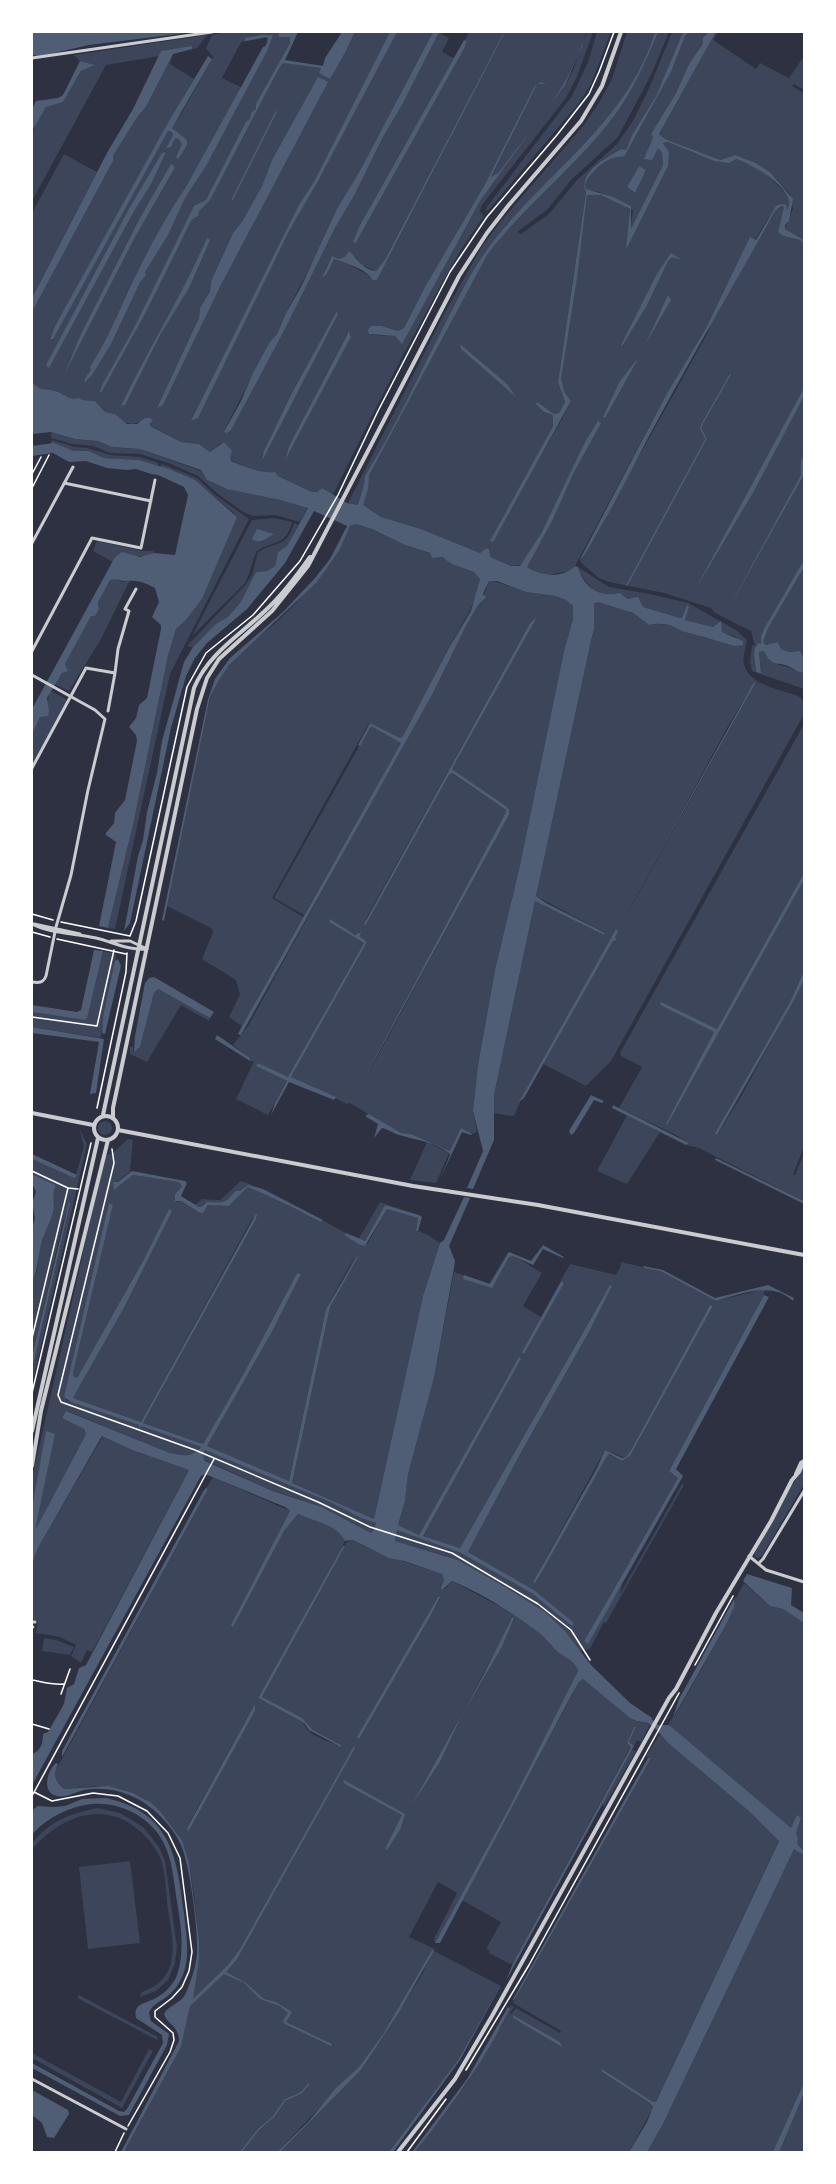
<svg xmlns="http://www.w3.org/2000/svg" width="836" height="2184" font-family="Montserrat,sans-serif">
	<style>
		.green { fill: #3c4559; fill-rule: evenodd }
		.water { fill: #4f5d75; fill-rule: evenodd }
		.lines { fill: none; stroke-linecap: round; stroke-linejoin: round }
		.stream { stroke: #4f5d75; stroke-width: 1.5 }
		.path { stroke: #fff; stroke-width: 1.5 }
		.minor { stroke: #caccd0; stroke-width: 3 }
		.tertiary { stroke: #caccd0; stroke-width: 4 }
	</style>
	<rect width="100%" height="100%" fill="#2d3142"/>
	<path class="green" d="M 225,32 L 295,32 L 280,62 L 322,68 L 330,78 L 345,53 L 355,32 L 433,32 L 286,313 L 277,334 L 269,343 L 224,431 L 287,325 L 335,228 L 355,194 L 383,137 L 402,105 L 438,32 L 449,38 L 442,52 L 454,58 L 370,207 L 355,243 L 465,47 L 467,41 L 465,40 L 469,33 L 504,32 L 496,49 L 505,32 L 586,32 C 571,86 532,129 498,173 L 491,178 L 534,89 L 537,84 L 542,83 L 541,82 L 535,85 L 484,186 L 426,285 L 404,328 L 398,331 L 382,326 L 371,326 L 369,333 L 372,335 L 395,336 L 400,340 L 480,201 L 565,85 L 573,70 L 587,32 L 593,32 L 577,77 L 566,98 L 482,205 L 480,211 L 484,217 C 461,246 445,278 427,311 C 394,371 363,433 333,495 L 322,488 L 317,492 L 312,492 L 278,476 L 274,472 C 262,474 242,466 231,460 L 221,443 L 210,452 L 199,444 L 181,442 L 149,425 L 140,422 L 132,424 L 123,422 L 115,414 L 105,412 L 95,401 L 69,399 L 55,391 L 42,390 L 32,382 L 32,312 L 113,161 L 113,156 L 138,116 L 146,107 L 173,54 L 192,49 L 192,47 L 161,51 L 159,56 L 106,65 L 32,201 C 32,178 25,117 49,105 C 53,103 58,103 63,102 L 81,71 L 95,65 L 80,61 L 74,55 L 207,35 L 197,48 L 173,54 L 170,64 L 194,79 L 56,324 L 52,339 L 142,176 L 168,131 L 180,116 L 213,57 L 206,48 L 212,35 ZM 270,37 L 243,88 L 222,78 L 241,42 ZM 319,78 L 327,83 L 221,285 L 163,405 L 158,407 L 199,318 L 200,308 L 210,290 L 211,281 L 233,233 L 243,220 L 262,186 L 272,160 ZM 463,114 L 377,280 L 348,264 L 334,259 L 324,271 L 332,257 L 340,259 L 355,256 L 362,265 L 376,271 L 386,258 ZM 348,332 L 351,335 L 351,337 L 286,456 L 289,446 Z
		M 597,32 L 611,32 L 591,84 L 579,103 L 487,212 L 486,208 L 572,96 L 588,62 Z
		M 627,32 L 669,32 L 651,75 L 618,137 L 571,180 L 547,210 L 517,232 L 521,234 L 549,214 L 577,180 L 617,144 L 633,121 L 650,86 L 672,32 L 683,32 L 656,96 L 632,135 L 626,150 L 620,149 C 606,158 577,171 586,191 L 558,382 L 565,402 L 559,413 L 554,414 L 537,403 L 544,412 L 553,415 L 553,426 L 491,541 L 562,419 L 571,401 L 565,393 L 561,379 L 587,195 C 601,191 617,202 630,209 L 627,248 L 668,166 L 666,147 L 662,143 L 668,142 L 714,161 L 736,159 L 745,161 L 767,175 L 786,193 L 790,202 L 787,211 L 781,204 L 768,218 L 755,240 L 750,238 L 706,328 L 666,395 L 575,566 L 570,571 L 547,575 L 539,574 L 524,565 L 511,566 L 489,557 L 486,548 L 480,553 L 421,529 L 381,517 L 366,507 L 348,503 L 444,314 L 481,248 L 500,222 L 584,125 L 600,101 L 612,79 Z
		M 689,32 L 709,32 L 703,37 L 703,42 L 689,64 L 676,93 L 651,134 L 653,137 L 648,148 L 658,148 L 662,153 L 663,165 L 630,232 L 633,210 L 599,192 L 586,190 L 584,185 C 591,171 609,155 624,157 L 671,72 L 685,36 ZM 639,166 L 646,170 L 634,193 L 627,187 Z
		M 716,32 L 718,32 L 713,40 L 756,69 L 760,63 L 789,78 L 804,56 L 804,90 L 794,84 L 792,86 L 804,93 L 804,240 L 785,229 L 793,209 L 790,194 L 770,172 L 756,163 L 737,155 L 720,160 L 665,139 L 659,134 Z
		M 64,154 L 97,172 L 32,298 L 32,213 Z
		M 781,206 L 784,207 L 780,224 L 783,236 L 800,240 L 804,245 L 804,658 L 800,651 L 790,652 L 781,649 L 778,642 L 770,645 L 762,644 L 754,655 L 756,672 L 761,672 L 759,651 L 765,651 L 779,665 C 789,666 795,671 804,673 L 804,689 L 752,671 L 750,662 L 752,645 L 755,646 L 751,631 L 715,613 L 711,608 L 664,593 L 609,582 L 599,578 L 580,562 L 706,336 L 716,312 L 775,211 Z
		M 51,432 L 75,439 L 98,441 L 112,447 L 140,449 L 201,471 L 207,480 L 227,489 L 234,489 L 308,507 L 300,522 L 275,515 L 254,516 L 245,513 L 218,494 L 198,476 L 171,464 L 140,454 L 110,453 L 93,446 L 72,444 L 51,438 Z
		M 52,440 L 75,447 L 87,448 L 111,455 L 140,457 L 158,463 L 158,466 L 139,460 L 104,458 L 89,451 L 74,451 L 59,445 L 50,444 Z
		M 162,464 L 197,478 L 215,495 L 249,519 L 170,674 L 115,929 L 108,928 L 133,825 L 168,656 L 176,629 L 185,621 L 207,583 L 236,519 L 235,514 C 213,495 190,474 160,467 Z
		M 274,518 L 292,522 C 286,547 273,540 257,551 C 251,562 251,573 245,583 L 192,636 L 252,520 Z
		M 294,523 L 298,525 L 287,546 L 278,552 L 275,566 L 267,571 L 256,572 C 250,586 242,606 229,616 C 217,626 204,635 193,647 L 187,646 L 246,584 L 252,575 L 258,552 C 275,541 287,549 294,523 Z
		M 356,524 L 372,529 L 405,545 L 446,559 L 460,567 L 474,572 L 481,579 C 476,605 462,623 450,646 C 434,676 420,706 403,736 L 400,738 L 369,723 L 272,898 L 303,917 L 242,1026 L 229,1017 L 240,994 L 236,980 L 202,959 L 213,932 L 211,928 L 167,906 L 204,725 C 207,709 210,695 218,681 C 234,652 265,635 287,612 C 312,587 336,558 350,526 Z
		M 97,541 L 143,551 L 153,551 L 154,553 L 148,556 L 115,557 L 113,562 L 93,551 Z
		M 578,567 L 609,587 L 650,594 L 688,603 L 736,630 L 747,640 C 746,648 742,657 744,664 C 749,686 782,689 800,697 L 804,702 L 804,714 L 611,1061 L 586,1086 L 543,1064 L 613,941 L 615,941 L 616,929 L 520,1102 L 514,1116 L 492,1113 L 494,1095 L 535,901 L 604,935 L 605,933 L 536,896 L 591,641 L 594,629 L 594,604 L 598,602 L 633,613 L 649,625 C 679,618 707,651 737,637 L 721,632 L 721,622 L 713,627 L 685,620 L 688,606 L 682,618 L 680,618 L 643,607 L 622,595 L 608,596 L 595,592 L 580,574 ZM 754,683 L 755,684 L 621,924 L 727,728 Z
		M 110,579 L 116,579 L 123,582 L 130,580 L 101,639 L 69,691 L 54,684 L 66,668 L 65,664 L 91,615 L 99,610 L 98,602 Z
		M 491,580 L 526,592 L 555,596 L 566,600 L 573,606 L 573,619 L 564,651 L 520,865 L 495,970 L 478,1065 L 473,1111 L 477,1132 L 472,1134 L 461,1129 L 450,1151 L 411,1134 L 401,1133 L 391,1128 L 350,1103 L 347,1104 L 291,1077 L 366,944 L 360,937 L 361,933 L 356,935 L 329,922 L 364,943 L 288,1078 L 258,1063 L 257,1066 L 287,1081 L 268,1115 L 236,1099 L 254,1061 L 250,1061 L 250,1058 L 233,1045 L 248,1026 L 404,742 L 433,693 L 466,626 L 477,607 L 481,604 L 489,581 ZM 536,618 L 452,769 L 509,810 L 509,815 L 360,1088 L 506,812 L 506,810 L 451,773 L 449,775 L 365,925 L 367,917 L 530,623 Z
		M 51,691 L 64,698 L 67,701 L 32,764 L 32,735 L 40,717 L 44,716 C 49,707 46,700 51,691 Z
		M 804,724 L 804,873 L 717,1029 L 661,1003 L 660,1005 L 714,1032 L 667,1124 L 804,880 L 804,971 L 790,1002 L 715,1133 L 718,1134 L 743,1093 L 804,980 L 804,1146 L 793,1175 L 795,1175 L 804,1153 L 804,1201 L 699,1148 L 686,1145 L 689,1143 L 676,1135 L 619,1108 L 642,1067 L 621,1056 L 620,1053 Z
		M 371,725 L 401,743 L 304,915 L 274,898 Z
		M 103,951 L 116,954 L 114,969 L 103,1017 L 101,1038 L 32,1027 L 32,1012 L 85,1020 Z
		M 158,989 L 210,1018 L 209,1021 L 181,1005 L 147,1062 L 130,1054 L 130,1047 L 133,1047 L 133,1052 L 140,1047 L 154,993 Z
		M 627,1115 L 660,1132 L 627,1184 L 597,1171 Z
		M98 1128a7 7 0 1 1 14 0a7 7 0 1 1-14 0Z
		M 79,1128 L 87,1144 L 32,1385 L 32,1370 L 70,1204 L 63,1222 L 32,1357 L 32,1282 L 37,1271 L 39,1252 L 49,1221 L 54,1212 L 52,1197 L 56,1185 L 32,1174 L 32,1159 L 75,1178 L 84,1146 Z
		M 128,1139 L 133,1140 L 130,1172 L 115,1183 L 117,1188 L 133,1175 L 178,1182 L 182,1186 L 175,1194 L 177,1202 L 181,1201 L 200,1213 L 203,1213 L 208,1205 L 229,1206 L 248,1187 L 294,1208 L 320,1222 L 322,1220 L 346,1233 L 344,1235 L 363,1246 L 368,1243 L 387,1209 L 419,1218 L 416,1228 L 418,1231 L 428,1235 L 440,1243 L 423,1296 L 374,1519 L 292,1483 L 330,1307 L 355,1256 L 326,1309 L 289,1481 L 207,1446 L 273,1330 L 301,1274 L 297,1273 L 244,1373 L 203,1444 L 143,1423 L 255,1221 L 253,1217 L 141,1422 L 73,1398 L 125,1306 L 163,1229 L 169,1209 L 143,1261 L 77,1378 L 73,1376 L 73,1373 L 113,1205 L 109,1203 L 66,1400 L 140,1425 L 139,1429 L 141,1426 L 201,1447 C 192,1459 183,1456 170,1453 L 67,1411 L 62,1418 L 84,1429 L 86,1434 L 36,1530 L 32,1508 L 32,1478 L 105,1156 L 114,1152 Z
		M 427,1142 L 449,1153 L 436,1183 L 410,1180 Z
		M 241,1181 L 260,1188 L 249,1185 L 240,1191 L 235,1191 C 226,1204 220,1204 205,1203 L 201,1207 L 195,1205 L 202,1199 L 220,1200 Z
		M 380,1202 L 415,1214 L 385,1205 L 366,1239 L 362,1242 L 358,1240 Z
		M 508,1252 L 542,1273 L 523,1306 L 541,1317 L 570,1264 L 616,1275 L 620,1268 L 621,1262 L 660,1271 L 716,1301 L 765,1289 L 764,1295 L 669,1471 L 678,1478 L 584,1641 L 587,1643 L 622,1584 L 620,1594 L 682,1484 L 684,1485 L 606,1623 L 604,1622 L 590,1649 L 585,1650 L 584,1649 L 580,1652 L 557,1623 L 507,1588 L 458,1560 L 395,1541 L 397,1529 L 461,1553 L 533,1594 L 572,1625 L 573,1623 L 534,1590 L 468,1552 L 524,1447 L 589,1332 L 612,1286 L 603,1297 L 460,1548 L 423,1536 L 521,1359 L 507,1378 L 419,1535 L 398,1525 L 405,1501 L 408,1474 L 434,1378 L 454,1272 L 489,1284 ZM 710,1305 L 713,1306 L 630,1456 L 622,1461 L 608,1454 L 533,1582 L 605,1450 L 626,1458 L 631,1450 Z
		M 103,1436 L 132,1450 L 189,1470 L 92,1652 L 87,1650 L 81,1663 L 71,1656 L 76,1645 L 60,1637 L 36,1633 L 38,1621 L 32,1619 L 32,1564 L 38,1548 Z
		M 206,1449 L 330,1502 L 361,1518 L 376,1523 L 374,1530 L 371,1533 L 322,1507 L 275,1492 L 205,1460 L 203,1456 Z
		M 804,1467 L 804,1484 L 762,1556 L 758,1558 L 755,1557 L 755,1552 L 788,1491 Z
		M 213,1477 L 290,1511 L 232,1625 L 233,1626 L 284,1531 L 298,1514 C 315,1522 336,1524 345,1541 L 336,1560 L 258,1698 L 299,1720 C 304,1723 305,1727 309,1731 C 316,1738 331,1742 340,1746 L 341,1745 L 313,1730 L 306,1722 L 262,1697 L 347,1542 L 353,1540 C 382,1556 412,1564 442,1574 L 444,1580 L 441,1587 L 445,1589 L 452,1581 L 516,1615 L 543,1636 L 558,1652 L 566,1655 L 578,1669 L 576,1676 L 510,1806 L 435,1943 L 434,1939 L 457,1893 L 438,1882 L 409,1937 L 435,1949 L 434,1951 L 501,1986 L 501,1987 L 458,2060 L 389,2152 L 280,2152 L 361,2070 L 423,1973 L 432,1950 L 383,2034 L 359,2067 L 277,2152 L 129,2152 L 125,2150 L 181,2047 L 190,2006 L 199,1959 L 194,1896 L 189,1862 L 182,1840 L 175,1830 L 161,1812 L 145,1799 L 133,1793 L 96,1786 L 64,1789 C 56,1783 55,1779 56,1770 L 207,1491 L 207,1487 ZM 438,1597 L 441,1597 L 430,1617 L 359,1739 L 358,1738 ZM 514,1618 L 502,1647 L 462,1715 L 440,1762 L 410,1808 ZM 255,1704 L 255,1711 L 188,1830 L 187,1827 Z
		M 744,1583 L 770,1606 L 783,1609 L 804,1623 L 804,1804 L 802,1809 L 804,1809 L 804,1851 L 797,1844 L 796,1833 L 801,1818 L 791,1829 L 668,1725 L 672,1718 L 675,1716 L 727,1623 L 735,1605 L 734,1598 L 736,1598 Z
		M 44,1638 L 56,1640 L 74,1647 L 70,1655 L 42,1651 Z
		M 583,1679 L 637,1721 L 650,1724 L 641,1742 L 637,1740 L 634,1746 L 629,1742 L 636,1727 L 634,1727 L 627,1743 L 631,1746 L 513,1963 L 510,1964 L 489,1953 L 490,1951 L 486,1949 L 501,1922 L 462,1900 L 579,1682 Z
		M 660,1734 L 668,1743 L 751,1813 L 779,1840 L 656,2102 L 653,2102 L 602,2070 L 602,2072 L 650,2103 L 653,2108 L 629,2152 L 415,2152 L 467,2083 L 502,2025 L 511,2005 L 514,2007 L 510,2013 L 511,2014 L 516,2008 L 560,2033 L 561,2031 L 513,2003 L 650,1758 L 646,1756 ZM 513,2015 L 560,2042 L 561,2046 L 513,2018 Z
		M 632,1750 L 636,1751 L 604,1807 L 602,1804 Z
		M 97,1808 L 120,1813 L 143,1827 L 159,1847 L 165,1861 L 177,1947 L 175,1963 L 168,1980 L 156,1991 L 140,1997 L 142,1992 C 154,1987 163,1982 169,1969 C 176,1951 171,1929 168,1910 C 166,1895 166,1875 161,1860 C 157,1850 150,1841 143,1834 C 107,1798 62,1815 32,1849 L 32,1843 C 52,1820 67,1815 97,1808 Z
		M 794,1848 L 804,1855 L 804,2152 L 647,2152 L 663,2124 Z
		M 130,1861 L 140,1943 L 88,1949 L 79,1867 Z
		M 79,1995 L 158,2037 L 157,2040 L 77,1998 Z
		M 149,2049 L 153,2051 L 122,2108 L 32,2058 L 32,2053 L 121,2102 Z"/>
	<path class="water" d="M 32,32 L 194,32 L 89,45 L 41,56 L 32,55 Z
		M 283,32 L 298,32 L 285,60 L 323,66 L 325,58 L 342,32 L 355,32 L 345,53 L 330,79 L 319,73 L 321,68 L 283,63 L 279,68 L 210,200 L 199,211 L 198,216 L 192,219 L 146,312 L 101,393 L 100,391 L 102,385 L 133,330 L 194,206 L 206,200 L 246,122 L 250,119 L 251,113 L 256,109 L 256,104 L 290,43 L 290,37 L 279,37 L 278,34 Z
		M 390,32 L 397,32 L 318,181 L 289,231 L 198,418 L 191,421 L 299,205 L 315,180 Z
		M 433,32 L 439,32 L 402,105 L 383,137 L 355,194 L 335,228 L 287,325 L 231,430 L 227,433 L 224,432 L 241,401 L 253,373 L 269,343 L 277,334 L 286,313 L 301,287 L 337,209 L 361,169 Z
		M 504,32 L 505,32 L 377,280 L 373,280 C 366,269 346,263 334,259 L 326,275 L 322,278 L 332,256 L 339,259 L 345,257 L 349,251 C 358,259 363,270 376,271 L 386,258 Z
		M 586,32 L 582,47 L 565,85 L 480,201 L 402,344 L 395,336 L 369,334 L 368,330 L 371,326 L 382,326 L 398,331 L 404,328 L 426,285 L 484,186 L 535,85 L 541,82 L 546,84 L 537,84 L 491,177 L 498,173 C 532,129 571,86 586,32 Z
		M 655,32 L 658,32 C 645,63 632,93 611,120 C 574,168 524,206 487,255 L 369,475 L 368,489 L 363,505 L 381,517 L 421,529 L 480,553 L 486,548 L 489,549 L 490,557 L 511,566 L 520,566 L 542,532 L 585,442 L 598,421 L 601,423 L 573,474 L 553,519 L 527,567 C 541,576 562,579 575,566 L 578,567 C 584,588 600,598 620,593 L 628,599 L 638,597 L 643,607 L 680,618 L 682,618 L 687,605 L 689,607 L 685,620 L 713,627 L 721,621 L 722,632 L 743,641 L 743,645 L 735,646 L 682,631 C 671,624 661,622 649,625 L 633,613 L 598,602 L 594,604 L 594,629 L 591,641 L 536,896 L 546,903 L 605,933 L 604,935 L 535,901 L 494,1095 L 494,1140 L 473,1189 L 467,1188 L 483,1151 L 473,1111 L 478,1065 L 495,970 L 520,865 L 564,651 L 573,619 L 573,606 L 566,600 L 555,596 L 526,592 L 497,581 L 489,581 L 483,594 L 486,597 L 477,607 L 466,626 L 433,693 L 241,1035 L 238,1034 L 242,1026 L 401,743 L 371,726 L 360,746 L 358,745 L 370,723 L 400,738 L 403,736 L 450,646 L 471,611 L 480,579 L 474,572 L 452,564 L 442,557 L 432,558 L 430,553 L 405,545 L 372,529 L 356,524 L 350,526 L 340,549 L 317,582 L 229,665 L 219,680 L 210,697 L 164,921 L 162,920 L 208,699 L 215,679 L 230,658 L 283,612 L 315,578 L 330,559 L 347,526 L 314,511 L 285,563 L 247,609 L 207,643 L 195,658 L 186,676 L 171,728 L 130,923 L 124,931 L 138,856 L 143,840 L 147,812 L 157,773 L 162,741 L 184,662 L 193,647 L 216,624 L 228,617 L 241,602 L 256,572 L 267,571 L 275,566 L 278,552 L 287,546 L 308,508 L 280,500 L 227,489 L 207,480 L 201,470 L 140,449 L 112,447 L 98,441 L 75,439 L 51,432 L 33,434 L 32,382 C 43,392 42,388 55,391 C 65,394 69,401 79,398 L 82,400 L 95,401 L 105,412 L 115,414 L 127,424 L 137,424 L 145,418 L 150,418 L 153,420 L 149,424 L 152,427 L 181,442 L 199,444 L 210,452 L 224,442 L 232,451 L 230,457 L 231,461 C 243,466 262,474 275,472 L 278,476 L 312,492 L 317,492 L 322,488 L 347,503 L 358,505 L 364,485 L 365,476 C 396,426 421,371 448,318 C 459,297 470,274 484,254 C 538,177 626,127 655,32 Z
		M 683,32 L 689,32 L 685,36 L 671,72 L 624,157 C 609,155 591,171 585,184 L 586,189 L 613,197 L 631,206 L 631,229 L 663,165 L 662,153 L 658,148 L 652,160 L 644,159 L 653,137 L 651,134 L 676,93 L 689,64 L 703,43 L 703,37 L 709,32 L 716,32 L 659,134 L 665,139 L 720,160 L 736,155 L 756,163 L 770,172 L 793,199 L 789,221 L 785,225 L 785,229 L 804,240 L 804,245 L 800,240 L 783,236 L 778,232 L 784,207 L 781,206 L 775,211 C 733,287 689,361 648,438 C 631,471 615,503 596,535 C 591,543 586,555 579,561 L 666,395 L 706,328 L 750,237 L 756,240 L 776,206 L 781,204 L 786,205 L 787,210 C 788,207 790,204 789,201 C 787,185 750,163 736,159 L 729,163 L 714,161 L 668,142 L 663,143 L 669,152 L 668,166 L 626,250 L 630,209 L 601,195 L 587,195 L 577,278 L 561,379 L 565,393 L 571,401 L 493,542 L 490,541 L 553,426 L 553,415 L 544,412 L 536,404 L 537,402 L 554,414 L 559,413 L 565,402 L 558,382 L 586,192 C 577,172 606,158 621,149 L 626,150 L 632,135 L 656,96 Z
		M 262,35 L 273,35 L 267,51 L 206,166 L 185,198 L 168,235 L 145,272 L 146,275 L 140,282 L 111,344 L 92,375 L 84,383 L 85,378 L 91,370 L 90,367 C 111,335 123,300 140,267 C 154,239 169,212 186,187 L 263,47 L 266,46 L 268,38 L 266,37 L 245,41 L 245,38 Z
		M 464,40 L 467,41 L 465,47 L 355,244 L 353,242 L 360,225 Z
		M 192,46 L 192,49 L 173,54 L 146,107 L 138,116 L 113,156 L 113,161 L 32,312 L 32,298 L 108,151 L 133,109 L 161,51 Z
		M 208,56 L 212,59 L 172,128 L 187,140 L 187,145 L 178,159 L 176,157 L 182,144 L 179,139 L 175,138 L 171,147 L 166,148 L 173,136 L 172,132 L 168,131 L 53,339 L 50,339 L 56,324 L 169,121 Z
		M 80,61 L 95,65 L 81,71 L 63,102 L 46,107 L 32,131 L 32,109 L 36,101 L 58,98 L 63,95 Z
		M 318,77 L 328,82 L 221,285 L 163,405 L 157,408 L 199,318 L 200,308 L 210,291 L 211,281 L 233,233 L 243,220 L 262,186 L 272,160 Z
		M 166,152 L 151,184 L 134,211 L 49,368 L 46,365 L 130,207 L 162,153 Z
		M 171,164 L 175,167 L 134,239 L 64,375 L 81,334 L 140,218 Z
		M 639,166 L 646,170 L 635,193 L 627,187 Z
		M 207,238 L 210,240 L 189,288 L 160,335 L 125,405 L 121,406 C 148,349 182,296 207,238 Z
		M 671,253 L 682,260 L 672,257 L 668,261 L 646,307 L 622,346 L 621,345 L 657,274 Z
		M 668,295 L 671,300 L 645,345 Z
		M 337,311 L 338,314 L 262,461 L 264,451 L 292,393 Z
		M 349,331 L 351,337 L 285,460 L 289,446 Z
		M 460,344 L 507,384 L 516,397 L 461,349 Z
		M 639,357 L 605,418 L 603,417 L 620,381 Z
		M 804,388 L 804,396 L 754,491 L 695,590 Z
		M 54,443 L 74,451 L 89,451 L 104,458 L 139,460 L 169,469 L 195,480 L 237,517 L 202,599 L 185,621 L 176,629 L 168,656 L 133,825 L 108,928 L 99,926 L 116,842 L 106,835 L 106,833 L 114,823 L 115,813 L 125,800 L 137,741 L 136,735 L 129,727 L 136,718 L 139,705 L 147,698 L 161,629 L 161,625 L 152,617 L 159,602 L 155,588 C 144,582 137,580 125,581 C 119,581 116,578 110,580 L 98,602 L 99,609 L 95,616 L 91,616 L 65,664 L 68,671 L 62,673 L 47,698 L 49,711 L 48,716 L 40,717 L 32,735 L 32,709 L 115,557 L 122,552 L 140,557 L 154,553 L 175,555 L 188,495 L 184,487 L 158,475 L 151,474 L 136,469 L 127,470 L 107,468 L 86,461 L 69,462 L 53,453 L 32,456 L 32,446 Z
		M 804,455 L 803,476 L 726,613 L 801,475 L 801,461 Z
		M 257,529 L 274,534 C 266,538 261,545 252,539 Z
		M 804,560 L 804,567 L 768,628 L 763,642 L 766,645 L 778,642 L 781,649 L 790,652 L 800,651 L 804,658 L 804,673 C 798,672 795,670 790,667 C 778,661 772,668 764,651 L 759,652 L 761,673 L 756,672 L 754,655 L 755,648 L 758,643 L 761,644 L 761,636 L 764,629 Z
		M 537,617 L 452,769 L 507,807 L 509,810 L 509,815 L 359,1088 L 506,812 L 506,810 L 452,773 L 449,775 L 365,926 L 364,924 L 530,623 Z
		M 754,682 L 755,684 L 620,924 Z
		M 804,873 L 804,880 L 667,1125 L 666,1124 L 714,1032 L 660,1005 L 661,1002 L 717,1029 Z
		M 330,919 L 355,935 L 361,932 L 360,937 L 366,941 L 366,944 L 291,1077 L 336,1097 L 334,1100 L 289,1082 L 271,1115 L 275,1103 L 287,1081 L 256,1066 L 258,1063 L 288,1077 L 364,943 L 329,922 Z
		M 616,929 L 618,931 L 615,938 L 617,940 L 613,941 L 524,1098 L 519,1102 Z
		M 94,950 L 103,951 L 87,1018 L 85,1020 L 32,1012 L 32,1005 L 77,1012 L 81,1010 Z
		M 118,959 L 121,966 L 105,1034 L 102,1033 L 103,1017 L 115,961 Z
		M 804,971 L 804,980 L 793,1002 L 717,1135 L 715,1133 L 790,1002 Z
		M 154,977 L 214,1012 L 210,1018 L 158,989 L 154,993 L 140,1047 L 134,1052 L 135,1036 L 145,983 L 149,978 Z
		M 32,1027 L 104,1039 L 96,1093 L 90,1094 L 99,1042 L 32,1033 Z
		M 217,1035 L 250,1058 L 250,1061 L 215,1039 Z
		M 591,1095 L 604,1101 L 602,1103 L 594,1100 L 574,1133 L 571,1135 L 569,1131 Z
		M 613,1105 L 689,1143 L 686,1145 L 612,1108 Z
		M 369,1114 L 401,1133 L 411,1134 L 450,1151 L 461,1128 L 472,1134 L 471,1135 L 462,1132 L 440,1179 L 450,1155 L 449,1153 C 435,1142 416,1140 399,1135 C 393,1133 388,1129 382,1128 L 374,1138 L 378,1124 L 365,1116 Z
		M 32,1154 L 77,1175 L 75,1178 L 72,1177 L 32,1159 Z
		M 716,1158 L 804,1201 L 804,1204 L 715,1160 Z
		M 132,1171 L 185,1181 L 187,1183 L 181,1196 L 199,1207 L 201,1207 L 207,1202 C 222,1203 226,1204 235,1191 L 240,1191 L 248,1185 L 263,1189 L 323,1220 L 320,1222 L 294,1208 L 248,1187 L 229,1206 L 208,1205 L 203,1213 L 200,1213 L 181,1201 L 175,1201 L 175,1194 L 182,1186 L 178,1182 L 133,1175 L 114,1190 L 113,1182 L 118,1182 Z
		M 32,1174 L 56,1185 C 50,1198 56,1203 53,1213 C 49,1225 42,1237 40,1250 C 37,1263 38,1269 32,1282 L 32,1229 L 35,1218 L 32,1203 L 36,1192 L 32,1183 Z
		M 464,1197 L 470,1198 L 449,1246 L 455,1261 L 454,1268 L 434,1378 L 408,1474 L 405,1501 L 398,1525 L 419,1535 L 519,1357 L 521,1359 L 423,1536 L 460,1548 L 610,1285 L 612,1286 L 589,1332 L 524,1447 L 468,1552 L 534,1590 L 574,1623 L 572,1626 L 533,1594 L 461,1553 L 397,1530 L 395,1541 L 458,1560 L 507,1588 L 545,1612 L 564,1630 L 591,1665 L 630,1703 L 652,1718 L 652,1720 L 658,1725 L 669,1725 L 791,1828 L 797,1815 L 801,1818 L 796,1833 L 798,1839 L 797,1844 L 804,1851 L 804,1855 L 794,1849 L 663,2124 L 647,2152 L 629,2152 L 647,2122 L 653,2107 L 650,2103 L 602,2072 L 602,2069 L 653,2102 L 656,2102 L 779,1841 L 751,1813 L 668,1743 L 656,1729 L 648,1723 L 637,1721 L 630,1718 L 583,1679 L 579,1682 L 571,1696 L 440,1943 L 435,1943 L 510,1806 L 578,1671 C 576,1663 566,1657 559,1653 C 552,1647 547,1639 539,1633 C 513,1613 483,1594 452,1581 L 442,1590 L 441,1587 L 444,1580 L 442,1574 L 404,1561 L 389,1558 L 353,1540 L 345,1541 C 336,1524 315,1522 298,1514 L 284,1531 L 233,1627 L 231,1625 L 290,1511 L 285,1507 L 205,1474 L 201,1476 L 32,1785 L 32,1754 C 41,1751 43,1743 43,1734 L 48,1732 L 64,1704 L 67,1688 L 74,1684 L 79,1668 L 86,1665 L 189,1470 L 132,1450 L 102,1436 L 38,1548 L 32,1564 L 32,1508 L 46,1431 L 55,1434 L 36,1525 L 36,1529 L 86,1434 L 84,1429 L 62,1418 L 66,1411 L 170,1453 C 183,1455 191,1459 201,1447 L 141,1426 L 139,1429 L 139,1425 L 71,1402 L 64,1397 L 109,1203 L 113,1205 L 73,1373 L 73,1376 L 77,1378 L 143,1261 L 169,1209 L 172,1211 L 125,1306 L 73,1398 L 141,1422 L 256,1214 L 257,1215 L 255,1221 L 143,1423 L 203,1444 L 244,1373 L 297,1273 L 301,1274 L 273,1330 L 207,1446 L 289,1481 L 326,1309 L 358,1255 L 358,1257 L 330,1307 L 292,1483 L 374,1519 L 423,1296 L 440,1243 L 444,1240 ZM 205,1450 L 330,1502 L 361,1518 L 376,1523 L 374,1530 L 371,1533 L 322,1507 L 275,1492 L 205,1461 L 203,1456 Z
		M 69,1202 L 70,1204 L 32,1370 L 32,1357 Z
		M 385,1205 L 419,1215 L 422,1217 L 418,1231 L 416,1231 L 418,1218 L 387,1209 L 365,1246 L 360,1245 L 344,1235 L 346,1233 L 365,1241 Z
		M 543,1245 L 564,1257 L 563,1258 L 543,1249 L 533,1265 L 513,1256 L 509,1257 L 492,1288 L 463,1279 L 464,1275 L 490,1284 L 509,1252 L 531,1261 Z
		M 643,1266 L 663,1270 L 715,1298 L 768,1285 L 794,1298 L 793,1301 C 772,1281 741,1294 716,1301 L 660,1271 L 644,1268 Z
		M 561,1282 L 564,1283 L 524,1354 L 522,1352 Z
		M 764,1295 L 769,1297 L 676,1469 L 683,1476 L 588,1644 L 584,1641 L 678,1478 L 669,1471 Z
		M 710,1305 L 713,1306 L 630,1456 L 622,1461 L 609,1454 L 607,1456 L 544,1568 L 535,1583 L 533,1582 L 597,1468 L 605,1450 L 622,1458 L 626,1457 L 631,1450 Z
		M 207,1487 L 207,1491 L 62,1757 L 62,1751 L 204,1490 Z
		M 343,1546 L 345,1546 L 262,1697 L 302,1718 L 313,1730 L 341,1745 L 341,1747 L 309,1730 L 305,1724 L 299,1720 L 258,1698 Z
		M 747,1574 L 792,1588 L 791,1605 L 804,1613 L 804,1623 L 783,1609 L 770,1606 L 743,1581 Z
		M 441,1596 L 430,1617 L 359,1739 L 357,1737 L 438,1597 Z
		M 734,1599 L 735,1605 L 727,1623 L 673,1718 L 679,1699 Z
		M 512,1618 L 514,1618 L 502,1647 L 462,1715 L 440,1762 L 410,1808 L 484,1674 Z
		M 255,1704 L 255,1711 L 188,1832 L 187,1828 Z
		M 634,1727 L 636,1727 L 629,1742 L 634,1746 L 506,1981 L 513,1963 L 631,1747 L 627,1743 Z
		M 354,1746 L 355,1748 L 237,1959 L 226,1972 L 246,1983 L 264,1999 L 276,2002 L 292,2012 L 286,2022 L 332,2044 L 331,2046 L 285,2024 L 283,2021 L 288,2013 L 280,2006 L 260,1999 L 244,1983 L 224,1974 L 190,2006 L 181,2047 L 126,2148 L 125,2150 L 129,2152 L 121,2152 L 179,2041 C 178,2024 168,2026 164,2014 C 168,2005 181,2004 186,1993 C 191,1980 196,1967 197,1953 C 198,1929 190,1866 181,1845 C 175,1832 166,1821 156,1812 C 137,1794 109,1785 84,1790 C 76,1792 66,1798 57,1796 C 41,1793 47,1771 56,1763 L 58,1764 C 53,1775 55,1782 64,1789 L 108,1786 L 133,1793 L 150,1802 L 161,1812 L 182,1840 L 189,1862 L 199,1941 L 199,1959 L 193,1999 L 229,1964 L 240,1949 Z
		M 648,1758 L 651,1758 L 515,1999 L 512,2001 Z
		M 344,1780 L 405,1814 L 400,1830 L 387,1850 L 385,1849 L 402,1815 L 345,1784 L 343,1782 Z
		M 106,1798 C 171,1812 177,1857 184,1913 C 186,1933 190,1953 184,1972 C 181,1982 173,1993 165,1998 C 158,2003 152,2005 149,2013 L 151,2021 L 169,2034 L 167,2045 L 129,2115 L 120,2116 L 32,2068 L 32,2063 L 119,2111 L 124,2112 L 127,2109 L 163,2043 L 162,2035 L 136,2018 C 133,2003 145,2004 156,1998 C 164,1994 174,1984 177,1975 C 185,1951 181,1926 177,1902 C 174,1884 173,1865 166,1848 C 155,1819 121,1801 92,1804 C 70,1806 46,1818 32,1835 L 32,1810 L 38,1806 L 53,1807 L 65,1806 L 82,1799 Z
		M 432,1950 L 434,1951 L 399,2012 L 361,2070 L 280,2152 L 277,2152 L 309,2121 L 335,2089 L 359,2067 L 383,2034 Z
		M 500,1987 L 460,2060 L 393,2152 L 389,2152 L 458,2060 Z
		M 508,2007 L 510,2008 C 486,2060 450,2107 415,2152 L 412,2152 L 467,2079 Z
		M 513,2015 L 560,2042 L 562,2047 L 513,2018 Z
		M 804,2083 L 804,2093 L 779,2152 L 773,2152 Z
		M 32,2090 L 68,2110 L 69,2114 L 54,2138 L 47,2137 L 42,2123 L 32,2115 Z"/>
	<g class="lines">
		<path class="stream" d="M 232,200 L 276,112
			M 627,585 L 706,439 L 701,429 L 702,424 L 730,375
			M 241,2152 L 259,2129 L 274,2116 L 285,2100 L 301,2093 L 309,2084"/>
		<path class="path" d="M 32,474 L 41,457
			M 32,488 L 49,455
			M 32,914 L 53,920
			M 61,922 L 130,936
			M 32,932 L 50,937
			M 130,936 L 136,921 L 187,687 L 206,653 L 253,615 L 300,561 L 338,495 L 378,411 L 450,272 L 487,217 L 557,135 L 589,94 L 599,72 L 614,32
			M 57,939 L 126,954
			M 32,1017 L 97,1026 L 114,950
			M 97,1108 L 126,972 L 127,953
			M 112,1149 L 114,1163 L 58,1395 L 61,1402 L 195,1450 L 318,1502 L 370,1527 L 452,1553 L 538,1604 L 571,1630 L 590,1660
			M 32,1171 L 68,1188 L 78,1189
			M 32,1338 L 68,1188
			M 32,1393 L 91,1143
			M 695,1665 L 733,1596
			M 32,1680 C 43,1682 52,1685 64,1684
			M 61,1694 L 70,1669
			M 32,1724 L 49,1729
			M 34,1792 L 52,1801 L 93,1793 L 118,1796 L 147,1811 L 168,1833 L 180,1858 L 192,1952 L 189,1971 L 182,1987 L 172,1998 L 155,2011 L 155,2017 L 173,2033 L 174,2040 L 170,2052 L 128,2126
			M 32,1796 L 214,1459
			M 466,2070 L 529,1965 L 679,1693
			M 115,2152 L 124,2133
			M 407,2152 L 446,2099"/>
		<path class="minor" d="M 32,58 L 212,32
			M 64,483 L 151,501
			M 32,543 L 73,467
			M 32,651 L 92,538 L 141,548 L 155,480
			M 32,675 L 95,710 L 105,719 L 88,790 L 71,875 L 56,927 L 46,976 C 43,983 39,983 32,982
			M 108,711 L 115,673
			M 32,768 L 86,668 L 115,673 L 118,649 L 129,611 L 125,609 L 136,589
			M 32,924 C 51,934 75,933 96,938 C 113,942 129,951 147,949
			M 34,924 L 80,934
			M 111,941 L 130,941 L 145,948
			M 749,1556 L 766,1570 L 804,1582
			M 759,1563 L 763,1559 L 804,1491
			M 32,1622 L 35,1622
			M 32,1627 L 33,1627
			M 32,2079 L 126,2129"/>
		<path class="tertiary" d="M 32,1113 L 93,1125
			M 103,1115 L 194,688 C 209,652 242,634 269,607 C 285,592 298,574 310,557
			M94 1128a12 12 0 1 1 24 0a12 12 0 1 1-24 0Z
			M 113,1118 L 113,1108 L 197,709 L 207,678 L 219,659 L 272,611 L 308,566 L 459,276 L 487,233 L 508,206 L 581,121 L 602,86 L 621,32
			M 118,1130 L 413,1186 L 538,1205 L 804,1255
			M 32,1431 L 98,1138
			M 32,1466 L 41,1411 L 108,1140
			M 796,1474 L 801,1463 L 804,1461
			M 398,2152 L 455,2079 L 492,2016 L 669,1698 L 676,1689 L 716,1613 L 771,1521 L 792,1480 L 799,1472 L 804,1461"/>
	</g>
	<rect width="836" height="2184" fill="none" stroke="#ffffff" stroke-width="66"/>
</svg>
